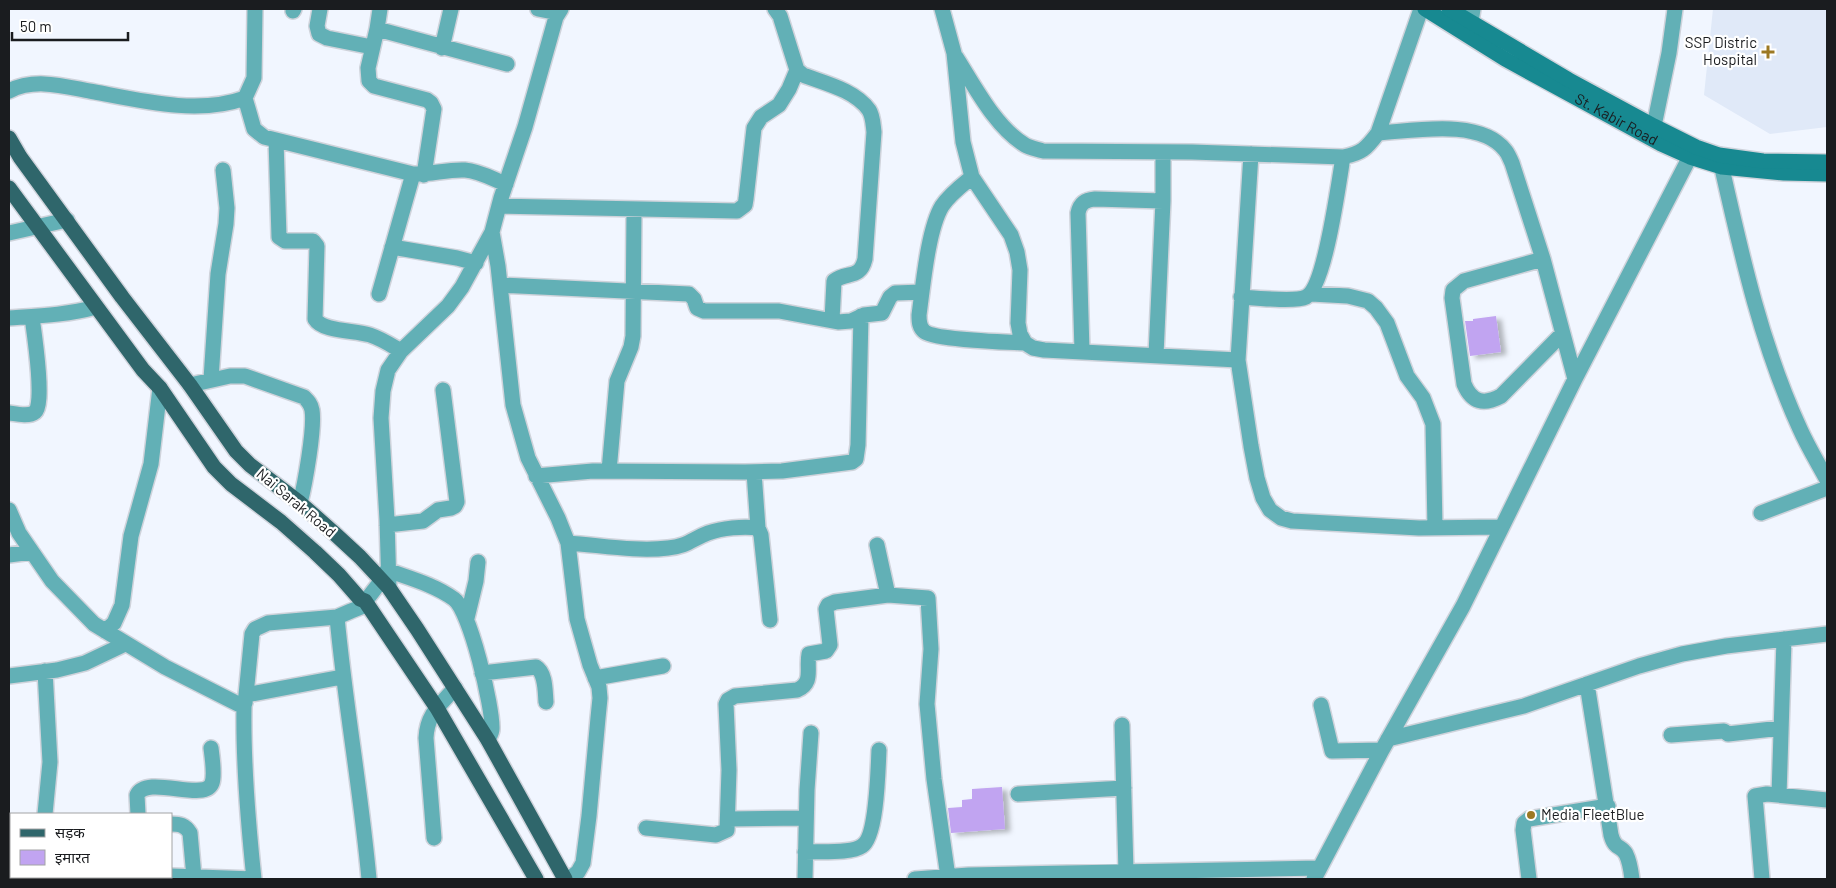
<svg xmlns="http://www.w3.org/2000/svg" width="1836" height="888" font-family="Barlow,'Noto Sans Devanagari',sans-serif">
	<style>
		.built { fill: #e0e9f8 }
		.building { fill: #c1a4f1; filter: url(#shadow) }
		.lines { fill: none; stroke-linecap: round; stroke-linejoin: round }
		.street-casing { stroke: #cfd3db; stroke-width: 18 }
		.secondary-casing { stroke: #cfd3db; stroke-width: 18 }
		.primary-casing { stroke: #cfd3db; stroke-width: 18 }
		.street { stroke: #62b0b6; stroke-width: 15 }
		.secondary { stroke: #178991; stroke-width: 15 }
		.primary { stroke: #2f666b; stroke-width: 15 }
		.poi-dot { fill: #9c7924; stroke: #fff; stroke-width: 2 }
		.labels { text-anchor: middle; stroke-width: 4.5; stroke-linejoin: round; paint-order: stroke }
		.poi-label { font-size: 15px; fill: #1a1c1f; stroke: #fff; text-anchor: end }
		.street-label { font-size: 15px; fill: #1a1c1f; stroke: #fff }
	</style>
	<defs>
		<filter id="shadow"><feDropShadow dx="5.5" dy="3" stdDeviation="2.5" flood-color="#0004"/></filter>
	</defs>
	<rect width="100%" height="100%" fill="#f1f6ff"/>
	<path class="built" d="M 1713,9 L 1827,9 L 1827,127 L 1770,134 L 1704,95 Z"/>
	<path class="building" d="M 1496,316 L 1501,352 L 1470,356 L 1465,321 L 1473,321 L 1473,319 Z
		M 1002,787 L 1005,829 L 951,833 L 948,808 L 962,807 L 962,800 L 972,799 L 972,789 Z"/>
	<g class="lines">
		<defs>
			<path id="street" d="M 320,9 L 317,26 L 319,34 L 327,38 L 372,47
				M 380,9 L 377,29 L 507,64
				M 538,9 L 558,13
				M 775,9 L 780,16 L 797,70 L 803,75 C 824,83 855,90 869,110 C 873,116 873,124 874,132 L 865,259 C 860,280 847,271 834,281 L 832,320
				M 942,9 L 954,53 L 963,142 L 972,177 L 1011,235 L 1017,252 L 1020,270 L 1018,323 L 1020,334 L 1025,343 L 1033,348 L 1044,350 L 1238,360 L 1251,446 L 1257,478 L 1263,498 L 1270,510 L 1281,518 L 1292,521 L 1419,528 L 1501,527
				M 293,11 L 294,9
				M 1471,22 L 1473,9
				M 377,29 L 368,68 L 369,81 L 374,86 L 427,100 L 431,103 L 434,109 L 424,175
				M 442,48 L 451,9
				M 956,57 C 974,85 995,127 1025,145 C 1030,148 1037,149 1043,151 L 1192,152 L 1343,157 C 1362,153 1366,149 1378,133 L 1421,9
				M 9,91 C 36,77 66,87 95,92 C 142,101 199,115 245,98 L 254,78 L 255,9
				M 245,98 L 254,129 L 264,137 L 413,174 C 430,175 447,169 465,170 C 479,171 493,179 506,184
				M 1654,126 L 1669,53 L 1675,9
				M 1378,133 C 1413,131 1480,118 1505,150 C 1508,153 1510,159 1512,163 L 1543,259 L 1575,379
				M 276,140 L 279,237 L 285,241 L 313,241 L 317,246 L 315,319 C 323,332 355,330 370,335 C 382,339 391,345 401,351
				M 1719,155 C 1740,248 1760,342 1800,429 C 1808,447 1818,463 1827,480
				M 972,177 C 961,186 950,194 942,206 C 928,229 923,286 919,315 C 919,321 919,328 925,332 C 937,340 1007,342 1025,343
				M 499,206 L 737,211 L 745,205 L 746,199 L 754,128 L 761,117 L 779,105 L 789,89 L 797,70
				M 492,232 L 498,266 L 513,405 L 528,458 L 558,518 L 568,543 L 577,619 L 590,665 L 599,687 L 600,698 L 598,718 L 589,816 L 583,863 L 578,872 L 569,879
				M 9,233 L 67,220
				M 392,247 L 457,258 L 476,263
				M 1543,259 L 1464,281 L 1453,290 L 1452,298 L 1464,384 C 1472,403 1484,405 1501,396 L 1562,334
				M 500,285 L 689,294 L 694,299 L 697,308 L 704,311 L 779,311 L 838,322 L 851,321 L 864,315 L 882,313 L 890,297 L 895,293 L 922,292
				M 379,294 L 413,174
				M 1311,294 L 1348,296 L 1368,301 L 1376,308 L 1387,323 L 1407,376 L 1423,398 L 1433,424 L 1435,528
				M 1241,297 C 1255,298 1296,302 1306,297 C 1325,287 1339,181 1343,157
				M 9,318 C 38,316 67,315 96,307
				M 1082,351 L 1078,213 C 1080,203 1085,200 1095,199 L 1163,201
				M 1156,355 L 1163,201 L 1163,153
				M 1238,360 L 1251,154
				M 211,379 L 218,274 L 226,224 L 227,208 L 223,170
				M 190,385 L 230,376 L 245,376 L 304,397 C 308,401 311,404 312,410 C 315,428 305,484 300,503
				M 9,413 C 16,414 29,417 35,412 C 45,404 34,332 32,317
				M 609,471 L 617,381 L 631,347 L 633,336 L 634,210
				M 754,472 L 758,528
				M 536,476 L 593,471 L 745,472 L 782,471 L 852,462 L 856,459 L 858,445 L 861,316
				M 9,510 L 19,533 L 52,581 L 94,624 L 165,667 L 244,707 C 243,765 248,822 254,879
				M 1761,513 L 1827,488
				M 387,525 L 423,521 L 438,510 L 451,508 L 455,506 L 457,502 L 443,390
				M 568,543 C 599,545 637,552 668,548 C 688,546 692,539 708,533 C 722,528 743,526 758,528 L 761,535 L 770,620
				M 877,545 L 888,595
				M 9,555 L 32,552
				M 387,570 C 409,578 435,585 454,599 C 470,610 493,708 492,729 C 492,733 489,737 488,740
				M 389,588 L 387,520 L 381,418 L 383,391 L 388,370 L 401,351 L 448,306 L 462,287 L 492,232 L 501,198 L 525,127 L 556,17 L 561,9
				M 337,617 C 345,704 361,791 369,879
				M 467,618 L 476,581 L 478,562
				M 105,631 L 114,623 L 122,605 L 131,536 L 151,464 L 160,388
				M 45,671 L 50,762 L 45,814
				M 482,673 L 536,667 C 546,673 545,692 546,702
				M 9,676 L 57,670 L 85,663 L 125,644
				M 595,678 L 663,666
				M 1587,684 L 1611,835 C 1615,850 1621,845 1626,854 C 1630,862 1631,871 1632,879
				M 246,695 L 252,634 L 255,629 L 268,623 L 337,617 L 351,611 L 361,607 L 381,581
				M 245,703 L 246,695 L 342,677
				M 1321,705 L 1332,751 L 1382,750
				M 1122,725 L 1126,872
				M 1671,735 L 1724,731 L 1728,734 L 1781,728
				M 1388,739 L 1524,706 L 1639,666 L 1682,654 L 1726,646 L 1827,634
				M 1018,794 L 1124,788
				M 1779,795 L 1784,639
				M 138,814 L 137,795 C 147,774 205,803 212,783 C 215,775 212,756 211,748
				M 728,819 L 806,818
				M 171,824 C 180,824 185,825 190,833 L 194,877
				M 646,828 L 716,835 L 727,830 L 729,770 L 726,704 L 728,700 L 735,696 L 797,690 C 814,683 806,668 809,654 L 826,651 L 830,645 L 826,609 L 828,605 L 835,602 L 888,595 L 928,598 L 931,649 L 927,704 L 934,779 L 948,877
				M 434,838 L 426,738 C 427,714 440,705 455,688
				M 9,851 L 11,852
				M 805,852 C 819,851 851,854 862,846 C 877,837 878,768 879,750
				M 171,876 L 254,879
				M 37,879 L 38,877
				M 805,879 L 807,790 L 811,733
				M 915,879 L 969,875 L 1319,868
				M 1314,879 L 1382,750 L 1463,606 L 1575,379 L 1695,147
				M 1529,879 L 1523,830 L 1524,823 L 1529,819 L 1608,806
				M 1762,879 L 1755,796 L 1767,794 L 1827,800"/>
			<g id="secondary">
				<path id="s1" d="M 1425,9 L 1505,59 L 1661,144 L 1690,157 L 1722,167 L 1784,173 L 1827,174"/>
				<path d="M 1449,9 L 1569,80 L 1654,126 L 1696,147 L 1719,155 L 1763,161 L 1827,162"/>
			</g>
			<path id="primary" d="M 9,138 L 20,157 L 122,297 L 190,385 L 236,451 L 250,465 L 300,503 L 334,533 L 360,557 L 389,588 L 417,629 L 488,740 L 565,879
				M 9,188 L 143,370 L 160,388 L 214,467 L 231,484 L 281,522 L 315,552 L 339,575 L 360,599 L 365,601 L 437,708 L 536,879"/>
		</defs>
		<use href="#street" class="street-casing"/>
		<use href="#secondary" class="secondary-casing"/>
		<use href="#primary" class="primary-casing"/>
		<use href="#street" class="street"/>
		<use href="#secondary" class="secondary"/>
		<use href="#primary" class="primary"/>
	</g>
	<g class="poi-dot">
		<path d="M1765.5 44.5h5v5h5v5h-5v5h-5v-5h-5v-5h5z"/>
		<circle cx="1531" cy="815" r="5"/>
	</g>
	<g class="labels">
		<g class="poi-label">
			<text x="1757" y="48">SSP Distric<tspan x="1757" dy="17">Hospital</tspan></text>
			<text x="1541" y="820" text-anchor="start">Media FleetBlue</text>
		</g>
		<g class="street-label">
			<text dy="5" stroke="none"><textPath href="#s1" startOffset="221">St. Kabir Road</textPath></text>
			<text transform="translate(296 503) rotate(40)" y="5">Nai Sarak Road</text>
		</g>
	</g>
	<rect width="1836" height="888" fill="none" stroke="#1a1c1f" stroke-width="20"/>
	<rect x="10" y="813" width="162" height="65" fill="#ffffff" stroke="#a3a4a5"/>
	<rect x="20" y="829" width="25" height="8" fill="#2f666b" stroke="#a3a4a5"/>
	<text x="55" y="838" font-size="15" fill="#1a1c1f">सड़क</text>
	<rect x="20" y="850" width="25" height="15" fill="#c1a4f1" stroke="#a3a4a5"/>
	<text x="55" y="863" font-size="15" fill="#1a1c1f">इमारत</text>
	<path d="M12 32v8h116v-8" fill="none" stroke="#1a1c1f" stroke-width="2.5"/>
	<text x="20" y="32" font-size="15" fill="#1a1c1f" stroke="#ffffff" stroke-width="4" paint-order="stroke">50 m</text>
</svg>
